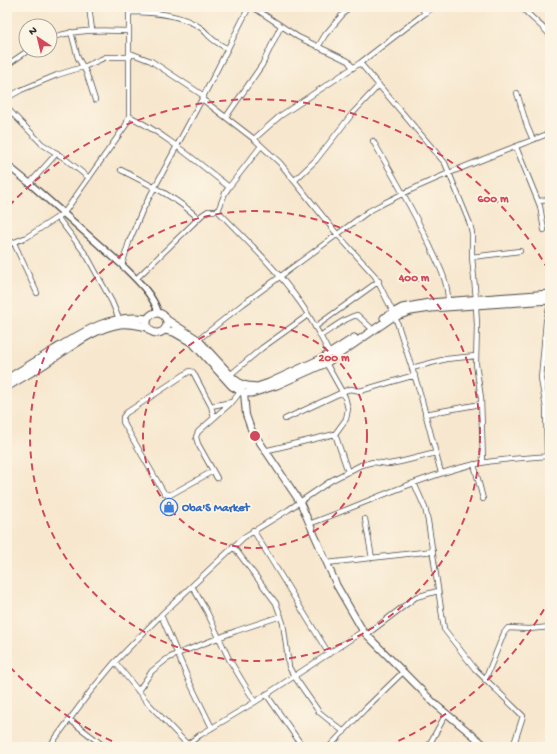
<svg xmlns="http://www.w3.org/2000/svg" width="557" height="754" font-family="'Gochi Hand',sans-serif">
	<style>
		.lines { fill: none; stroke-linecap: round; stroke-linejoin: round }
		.minor-casing { stroke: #4a4743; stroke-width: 6 }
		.tertiary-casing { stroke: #4a4743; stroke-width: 8 }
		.secondary-casing { stroke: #4a4743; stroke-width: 8 }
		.primary-casing { stroke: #4a4743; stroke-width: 9 }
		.minor { stroke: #fff; stroke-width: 4.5 }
		.tertiary { stroke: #fff; stroke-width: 5.5 }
		.secondary { stroke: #fff; stroke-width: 6 }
		.primary { stroke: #fff; stroke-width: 7 }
		.ring { fill: none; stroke: #d1495b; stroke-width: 2; stroke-dasharray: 7 5 }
		.labels { text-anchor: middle; stroke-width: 3.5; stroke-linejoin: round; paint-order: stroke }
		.shop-label { font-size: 12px; font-weight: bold; fill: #366cbe; stroke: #fcf5e5; text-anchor: start }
		.centre { fill: #d1495b; stroke: #fcf5e5; stroke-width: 2 }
		.ring-label { font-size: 12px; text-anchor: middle; font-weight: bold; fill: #d1495b; stroke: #fcf5e5; stroke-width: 3.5; stroke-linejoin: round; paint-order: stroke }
	</style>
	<rect width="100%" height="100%" fill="#fcf5e5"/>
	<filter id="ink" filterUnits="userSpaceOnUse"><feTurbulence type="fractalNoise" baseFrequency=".025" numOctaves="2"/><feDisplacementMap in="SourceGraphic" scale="8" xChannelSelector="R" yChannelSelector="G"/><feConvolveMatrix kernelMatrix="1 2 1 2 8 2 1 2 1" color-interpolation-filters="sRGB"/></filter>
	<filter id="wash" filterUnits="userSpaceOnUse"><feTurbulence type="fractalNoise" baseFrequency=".012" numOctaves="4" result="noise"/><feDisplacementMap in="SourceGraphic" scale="16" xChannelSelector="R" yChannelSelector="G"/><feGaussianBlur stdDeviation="0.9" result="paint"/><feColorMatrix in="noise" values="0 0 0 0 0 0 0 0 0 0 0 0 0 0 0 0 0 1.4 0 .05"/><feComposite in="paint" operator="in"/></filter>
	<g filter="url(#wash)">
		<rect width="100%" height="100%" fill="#f7e7ce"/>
	</g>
	<g filter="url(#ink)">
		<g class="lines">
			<defs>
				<path id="minor" d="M 89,7 L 92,30
					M 253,7 L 298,37 L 348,61 L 353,68
					M 420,7 L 426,13
					M 522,7 C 528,16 547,29 550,36
					M 129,12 C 153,12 181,14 201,28 C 204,30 207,34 210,37 C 215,42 221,45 228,49
					M 71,32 L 78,58 L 86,72 L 95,100
					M 50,38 C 76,29 102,30 129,31
					M 318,47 L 325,35 L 349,7
					M 130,53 L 151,61 L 204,96
					M 360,63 L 445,163 L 470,224 L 472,233 L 472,257 L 476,299
					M 7,65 L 29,50
					M 517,93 L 527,126 L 533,140
					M 7,98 L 21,90 L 57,75 L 86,66 L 106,57 L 130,57
					M 202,99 L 254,139 L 280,163 L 337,234 L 375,276 L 393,312
					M 7,108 L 42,144 L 64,158 L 89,178
					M 129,116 C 165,134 197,162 229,187
					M 226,117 L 262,65 L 281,26
					M 254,139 L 280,116 L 360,63 L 433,7
					M 373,141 C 393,175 413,210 430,246 C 438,264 448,280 448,301
					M 516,147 L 540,206 L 544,230
					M 121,170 C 148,184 176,197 198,218
					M 294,181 L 316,160 L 352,114 L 379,85
					M 30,183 L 57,153
					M 538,201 L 550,200
					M 218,211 L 225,193 L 229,187 L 261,146
					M 58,218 L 87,256 L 112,302 L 119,319
					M 14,243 L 37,293
					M 7,245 L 27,237 L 64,213 L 126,125 L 129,116 L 129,7
					M 472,257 L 520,251
					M 122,265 L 129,242 L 142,211 L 202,99 L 249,7
					M 136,279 L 202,215 L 208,211 L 218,211 C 246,240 276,268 299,301 C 311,317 320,336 330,354
					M 476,305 L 477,325 L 476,364 L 481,398 L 483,462
					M 395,316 L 420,393 L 441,473
					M 315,327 L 379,281
					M 320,336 C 332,329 344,318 357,315 L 370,327
					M 198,340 L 243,304 L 369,211 C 425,180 490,157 550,133
					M 412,368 L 446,359 L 476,356
					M 230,375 L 262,348 L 308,315
					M 211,406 L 232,402
					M 425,414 L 481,404
					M 285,419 L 347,390 L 351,389 L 360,391 L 415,375
					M 335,434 L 348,472
					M 264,451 L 335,434 L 346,419 L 348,409 L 345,397 L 326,363
					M 547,456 L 546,408 L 541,379 L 546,321 L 550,304
					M 474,464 L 483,499
					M 213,471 L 170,495 L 164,493 L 123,422 L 123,417 L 126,413 L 190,371 L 193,372 L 211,406 L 214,417
					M 217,478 L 198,444 L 196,437 L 198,432 L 233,401 L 240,392
					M 414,483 L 425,508 L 428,521 L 444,629 L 475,669 L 523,716 L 513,747
					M 365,519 L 372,558
					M 309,524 C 359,506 408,482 459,468 C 488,460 520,458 550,456
					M 253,530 L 329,654
					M 233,546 L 276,603 L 283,623 L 289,667 L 294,676 L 319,712 L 344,732
					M 327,563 L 433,551
					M 192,586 L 207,612 L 229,659 L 255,702
					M 161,615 L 189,681 L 212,728
					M 366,635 L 416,597 L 438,591
					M 115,662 L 147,702 L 187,744
					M 485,680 L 504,633 L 508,628 L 529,629 L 550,627
					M 138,691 L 152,671 L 167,659 L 177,654 L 236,631 L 281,616
					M 266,694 L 303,747
					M 70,720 L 105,747
					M 49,747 L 90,692 L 115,662 L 161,615 L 244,537 L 288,510 L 332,480 L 361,465 L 373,462 L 389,464 L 400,462 L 436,453
					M 184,747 L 200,735 L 255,702 L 363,631
					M 329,747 L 365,709 L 403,672
					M 428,747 L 446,714"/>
				<path id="tertiary" d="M 7,165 L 28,182 L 122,265 C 135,278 153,294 158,312"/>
				<path id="secondary" d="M 244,393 L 246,415 L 251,429 L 300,502 L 337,586 L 363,631 L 435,704 L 487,747"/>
				<path id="primary" d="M147 323a10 10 0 1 1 20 0a10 10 0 1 1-20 0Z
					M 384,318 L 402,308 L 429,303 L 550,294
					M 167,320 L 198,340 L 234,379 L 242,385 L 248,386 L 257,387 L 269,383 L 323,358 L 354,338
					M 165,330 L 174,332 L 193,343 L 232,386 L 244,393 L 252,393 L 277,385 L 326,363 L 391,318 L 411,311 L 431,308 L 550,300
					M 7,379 C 23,369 38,360 54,350 C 83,332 112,313 147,319
					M 7,387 C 21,378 36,370 49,361 C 71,347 94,328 120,324 C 129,323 138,325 147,327"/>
			</defs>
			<use href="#minor" class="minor-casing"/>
			<use href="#tertiary" class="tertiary-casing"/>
			<use href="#secondary" class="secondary-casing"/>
			<use href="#primary" class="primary-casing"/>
			<use href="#minor" class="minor"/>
			<use href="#tertiary" class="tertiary"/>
			<use href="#secondary" class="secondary"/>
			<use href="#primary" class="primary"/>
		</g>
	</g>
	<g class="ring">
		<circle cx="255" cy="436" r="112"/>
		<circle cx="255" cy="436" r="225"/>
		<path d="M550 599A337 337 0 0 1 387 746M123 746A337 337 0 0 1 9 666M9 206A337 337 0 0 1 550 273"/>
	</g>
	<defs>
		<symbol id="shop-ring" viewBox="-11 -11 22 22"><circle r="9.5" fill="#fcf5e5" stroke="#3f7fe0" stroke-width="1.5"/><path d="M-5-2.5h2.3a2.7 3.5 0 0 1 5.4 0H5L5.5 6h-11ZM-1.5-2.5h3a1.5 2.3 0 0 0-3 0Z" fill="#3f7fe0"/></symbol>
	</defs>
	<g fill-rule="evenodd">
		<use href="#shop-ring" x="159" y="497" width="20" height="20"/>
	</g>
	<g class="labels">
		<g class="shop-label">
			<text x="182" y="511">Oba'S Market</text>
		</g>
	</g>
	<circle cx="255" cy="436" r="6" class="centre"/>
	<g class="ring-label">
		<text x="493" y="202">600 m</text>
		<text x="414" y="281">400 m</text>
		<text x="334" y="361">200 m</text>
	</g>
	<rect width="557" height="754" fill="none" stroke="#fcf5e5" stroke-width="24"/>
	<g transform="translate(38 38) rotate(325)"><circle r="19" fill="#fcf5e5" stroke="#a8a49b"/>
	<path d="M0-3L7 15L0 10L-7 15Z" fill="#d1495b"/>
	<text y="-6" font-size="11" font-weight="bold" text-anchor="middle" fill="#2b2b2b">N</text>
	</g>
</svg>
